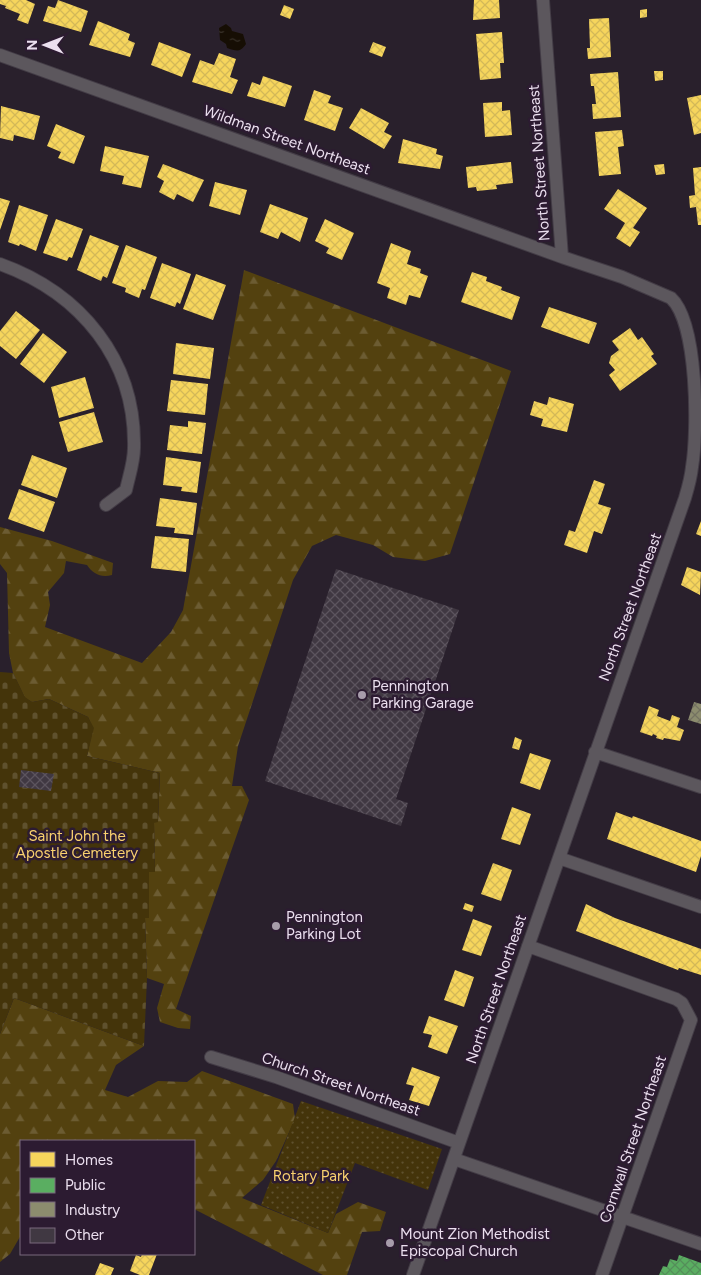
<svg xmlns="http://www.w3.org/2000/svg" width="701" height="1275" font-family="Figtree,sans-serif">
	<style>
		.forest { fill: url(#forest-firs) }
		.cemetery { fill: url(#cemetery-stones) }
		.park { fill: url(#park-dots) }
		.water { fill: url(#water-ripples) }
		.homes { fill: url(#homes-cross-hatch) }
		.public { fill: url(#public-cross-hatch) }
		.industry { fill: url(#industry-cross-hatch) }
		.building { fill: url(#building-cross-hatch) }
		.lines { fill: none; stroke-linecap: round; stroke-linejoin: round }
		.minor-casing { stroke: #433c46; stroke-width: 14 }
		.minor { stroke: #5c575d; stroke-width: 12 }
		.poi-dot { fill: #a79cab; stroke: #2c1b31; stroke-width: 2 }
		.labels { text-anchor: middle; stroke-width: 5; stroke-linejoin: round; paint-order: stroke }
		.street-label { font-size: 15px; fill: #ebdfef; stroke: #2c1b31 }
		.poi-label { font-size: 15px; fill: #ebdfef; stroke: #2c1b31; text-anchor: start }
		.park-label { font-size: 15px; fill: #f9d16e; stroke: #2c1b31 }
	</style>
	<defs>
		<pattern id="forest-firs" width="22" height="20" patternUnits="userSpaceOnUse" patternTransform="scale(1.25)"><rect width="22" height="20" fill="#53410f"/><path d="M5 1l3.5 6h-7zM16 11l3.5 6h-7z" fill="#6c5c32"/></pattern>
		<pattern id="cemetery-stones" width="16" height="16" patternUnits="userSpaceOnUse" patternTransform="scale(1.25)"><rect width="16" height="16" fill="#44340a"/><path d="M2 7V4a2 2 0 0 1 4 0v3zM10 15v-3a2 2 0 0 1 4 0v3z" fill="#5f512e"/></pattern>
		<pattern id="park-dots" width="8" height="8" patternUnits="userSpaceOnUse" patternTransform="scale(1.25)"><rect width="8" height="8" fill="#44340a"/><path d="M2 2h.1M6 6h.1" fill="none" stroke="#5f512e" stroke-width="1.8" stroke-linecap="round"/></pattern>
		<pattern id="water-ripples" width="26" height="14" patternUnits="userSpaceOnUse" patternTransform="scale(1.25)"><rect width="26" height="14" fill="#160e04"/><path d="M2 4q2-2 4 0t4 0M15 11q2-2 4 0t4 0" fill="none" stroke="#383129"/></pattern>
		<pattern id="homes-cross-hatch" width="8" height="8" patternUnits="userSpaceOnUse" patternTransform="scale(1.25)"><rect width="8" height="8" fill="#f6d55c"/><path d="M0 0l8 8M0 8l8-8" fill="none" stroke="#d3b858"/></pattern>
		<pattern id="public-cross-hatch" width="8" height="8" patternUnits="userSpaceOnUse" patternTransform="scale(1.25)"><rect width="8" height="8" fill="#5aae61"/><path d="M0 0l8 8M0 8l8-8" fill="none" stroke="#548e5a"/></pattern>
		<pattern id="industry-cross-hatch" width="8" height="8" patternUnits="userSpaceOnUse" patternTransform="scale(1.25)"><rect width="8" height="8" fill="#8c8c6e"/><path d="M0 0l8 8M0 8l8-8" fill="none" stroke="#747261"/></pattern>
		<pattern id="building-cross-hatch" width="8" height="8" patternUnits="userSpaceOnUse" patternTransform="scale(1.25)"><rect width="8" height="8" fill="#403842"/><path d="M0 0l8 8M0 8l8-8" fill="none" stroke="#5c545e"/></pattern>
	</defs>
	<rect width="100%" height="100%" fill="#29202c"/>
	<path class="forest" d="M 244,270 L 511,371 L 450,554 L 425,561 L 393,557 L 373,545 L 336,535 L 312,546 L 293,580 L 238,746 L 232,786 L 242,786 L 249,800 L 176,1009 L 191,1016 L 190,1029 L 178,1028 L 160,1022 L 157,1008 L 164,984 L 147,978 L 145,917 L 149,917 L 149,872 L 155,872 L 154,822 L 158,822 L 160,773 L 87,756 L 93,728 L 88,717 L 49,699 L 32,702 L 25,698 L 13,673 L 9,653 L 7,573 L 0,564 L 0,527 L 52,541 L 113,563 L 112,575 C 101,578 93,574 87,565 L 66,561 L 64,573 L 48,592 L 50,605 L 45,627 L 142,663 L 171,632 L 183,610 Z
		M 14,998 L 144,1046 L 116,1065 L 105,1090 L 128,1097 L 158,1081 L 187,1082 L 202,1071 L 293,1104 L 295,1119 L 276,1161 L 263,1180 L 242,1198 L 328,1233 L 336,1214 L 358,1202 L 386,1212 L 380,1231 L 362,1232 L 347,1275 L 323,1275 L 194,1209 L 194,1141 L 21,1141 L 21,1235 L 10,1254 L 0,1262 L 0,1034 Z"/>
	<path class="cemetery" d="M 0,672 L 13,673 L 25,697 L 32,702 L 49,699 L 88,717 L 94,728 L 87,756 L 160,773 L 158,822 L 154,823 L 155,872 L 149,872 L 149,918 L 145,918 L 147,978 L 144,1046 L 14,998 L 0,1034 Z"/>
	<path class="park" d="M 301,1101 L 442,1149 L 428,1190 L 355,1163 L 328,1233 L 261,1205 Z"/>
	<path class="water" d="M 226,24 L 231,28 L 232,31 L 243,34 L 246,44 C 240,53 236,51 227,48 L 226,44 L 220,40 L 219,28 Z"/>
	<path class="homes" d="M 0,0 L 26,0 L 35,4 L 28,24 L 17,20 L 20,14 L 5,8 L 6,6 L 0,4 Z
		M 58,0 L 88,11 L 81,32 L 43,21 L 48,6 L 55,8 Z
		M 474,0 L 499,0 L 500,18 L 473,20 Z
		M 284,5 L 294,9 L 290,19 L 280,15 Z
		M 647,9 L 647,17 L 640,18 L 640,10 Z
		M 609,18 L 611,57 L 588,59 L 587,48 L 590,48 L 589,19 Z
		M 98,21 L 130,34 L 128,40 L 135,43 L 130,57 L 89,45 Z
		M 502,32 L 504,63 L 500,63 L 501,78 L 480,80 L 476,34 Z
		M 159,42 L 191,54 L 182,77 L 151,65 Z
		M 373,42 L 386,47 L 382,57 L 369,52 Z
		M 219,53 L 236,59 L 230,77 L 238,80 L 232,94 L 192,82 L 200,60 L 214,65 Z
		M 654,71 L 663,71 L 663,80 L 655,81 Z
		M 618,72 L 621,117 L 593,119 L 592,104 L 596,104 L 594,86 L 591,86 L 590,74 Z
		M 263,76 L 292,86 L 285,107 L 247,96 L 252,82 L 260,85 Z
		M 314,90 L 331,96 L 328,103 L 343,108 L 335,131 L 304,120 Z
		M 701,95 L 701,133 L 694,135 L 687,98 Z
		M 502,102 L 502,111 L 510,110 L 512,135 L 485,137 L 483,103 Z
		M 1,106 L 40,116 L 34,140 L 14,135 L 13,141 L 0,138 Z
		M 361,108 L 389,123 L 384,132 L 392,136 L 384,149 L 349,128 Z
		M 56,124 L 85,136 L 74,164 L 58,158 L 61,152 L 47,146 Z
		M 622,130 L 624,146 L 618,147 L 621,174 L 599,176 L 595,132 Z
		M 403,139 L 437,149 L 436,154 L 443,156 L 440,169 L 398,163 Z
		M 105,146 L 149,156 L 141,188 L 122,184 L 124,176 L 100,171 Z
		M 511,162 L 513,183 L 496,185 L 497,189 L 477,191 L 476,187 L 468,188 L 466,167 Z
		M 163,164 L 204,180 L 193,202 L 177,194 L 174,200 L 159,192 L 164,181 L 157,177 Z
		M 664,164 L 665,174 L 656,175 L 654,165 Z
		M 701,167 L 701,225 L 698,225 L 696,207 L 690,208 L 689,196 L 695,195 L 693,168 Z
		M 215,182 L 247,190 L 240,215 L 209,206 Z
		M 618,189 L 647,208 L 633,228 L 640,232 L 630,247 L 616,238 L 625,223 L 604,209 Z
		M 0,198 L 10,201 L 0,230 Z
		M 270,204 L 308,218 L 300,242 L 281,232 L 278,239 L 260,232 Z
		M 19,205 L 48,215 L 36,251 L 20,244 L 19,246 L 8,242 Z
		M 56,219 L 83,229 L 72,258 L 69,257 L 67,261 L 43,253 Z
		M 325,219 L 354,233 L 342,260 L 326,253 L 329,248 L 315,241 Z
		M 90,235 L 119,246 L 107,278 L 103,276 L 101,281 L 77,270 Z
		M 391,243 L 411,251 L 407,264 L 421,269 L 420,273 L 428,276 L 420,298 L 409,295 L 406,305 L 387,298 L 390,288 L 377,283 Z
		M 126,245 L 157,257 L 145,290 L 142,289 L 139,298 L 125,292 L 126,288 L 112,283 Z
		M 162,263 L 191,274 L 180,304 L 177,302 L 175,307 L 150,298 Z
		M 472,272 L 487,277 L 486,281 L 502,287 L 501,290 L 520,297 L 512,320 L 461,302 Z
		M 196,274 L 226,285 L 213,320 L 183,309 Z
		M 549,307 L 597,323 L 589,344 L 541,327 Z
		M 16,311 L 40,330 L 16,359 L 0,346 L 0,331 Z
		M 630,328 L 638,340 L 642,337 L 654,354 L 651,356 L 657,364 L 620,391 L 609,375 L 615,370 L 609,363 L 611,356 L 619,350 L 612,341 Z
		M 43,333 L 67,352 L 44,383 L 20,364 Z
		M 176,343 L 214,348 L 210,379 L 173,374 Z
		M 85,377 L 94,408 L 59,418 L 51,387 Z
		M 171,380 L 208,384 L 205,415 L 167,411 Z
		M 549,397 L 574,404 L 567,432 L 541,426 L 543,419 L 530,415 L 534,401 L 547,405 Z
		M 94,412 L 103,442 L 68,452 L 59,422 Z
		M 188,421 L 206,423 L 202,454 L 167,450 L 170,425 L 188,427 Z
		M 32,455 L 67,468 L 57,498 L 21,485 Z
		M 166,457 L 201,462 L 197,493 L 181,491 L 182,487 L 163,485 Z
		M 594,480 L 605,484 L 598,504 L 611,508 L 602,534 L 594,531 L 587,553 L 564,545 L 569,530 L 575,532 Z
		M 19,489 L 55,502 L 44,532 L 8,519 Z
		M 160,498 L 197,503 L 193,535 L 174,533 L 175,528 L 156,526 Z
		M 701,521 L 701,536 L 696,534 Z
		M 155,536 L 189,539 L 186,572 L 151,568 Z
		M 687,567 L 701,572 L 700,595 L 681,585 Z
		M 649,706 L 659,710 L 657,716 L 670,721 L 672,715 L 680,718 L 677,727 L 684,730 L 680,741 L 664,738 L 663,740 L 656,738 L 657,736 L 653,734 L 652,736 L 640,732 Z
		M 515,737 L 522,740 L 519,750 L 512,748 Z
		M 530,753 L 551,760 L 540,790 L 520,783 Z
		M 512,807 L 531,814 L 520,845 L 501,839 Z
		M 616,812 L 632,818 L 633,816 L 701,841 L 701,856 L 696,872 L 607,839 Z
		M 493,863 L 512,870 L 501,901 L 481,894 Z
		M 465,903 L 474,906 L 472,912 L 463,909 Z
		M 586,904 L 615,918 L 701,949 L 701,975 L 679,968 L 678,970 L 576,931 Z
		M 473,919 L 492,926 L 481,956 L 462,950 Z
		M 455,970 L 474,977 L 464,1007 L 444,1000 Z
		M 429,1016 L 458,1026 L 447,1054 L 428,1047 L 432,1035 L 423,1033 Z
		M 412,1067 L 440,1077 L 429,1106 L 409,1100 L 414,1086 L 406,1084 Z
		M 142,1254 L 157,1254 L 149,1275 L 140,1275 L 130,1271 L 136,1255 L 141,1257 Z
		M 100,1263 L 114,1268 L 111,1275 L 95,1275 Z"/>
	<path class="public" d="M 679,1255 L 701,1263 L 701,1275 L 659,1275 L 663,1266 L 667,1267 L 670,1259 L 677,1261 Z"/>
	<path class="industry" d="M 694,702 L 701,704 L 701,724 L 688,720 Z"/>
	<path class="building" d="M 336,569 L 459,610 L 396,799 L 408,803 L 401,826 L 265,781 Z
		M 21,770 L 54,774 L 51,791 L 19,787 Z"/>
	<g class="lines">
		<defs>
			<path id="minor" d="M 543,0 L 562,257
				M 0,55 L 562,257 L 622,277 L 671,298 C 698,323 698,431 692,467 C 691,477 688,488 685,498 L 413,1275
				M 0,264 C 81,293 136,360 134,448 C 134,462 129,476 126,490 L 106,505
				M 595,752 L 701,787
				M 559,858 L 701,907
				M 528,946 L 676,999 L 682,1003 L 691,1020 L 602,1275
				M 211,1057 L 276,1077 L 459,1143
				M 454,1159 L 701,1244"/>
		</defs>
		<use href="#minor" class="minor-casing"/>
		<use href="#minor" class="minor"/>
	</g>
	<g class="poi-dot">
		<circle cx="362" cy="695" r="5"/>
		<circle cx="276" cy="926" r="5"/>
		<circle cx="390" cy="1243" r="5"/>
	</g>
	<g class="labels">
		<g class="street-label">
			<text transform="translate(287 140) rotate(20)" y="5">Wildman Street Northeast</text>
			<text transform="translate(539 163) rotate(-94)" y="5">North Street Northeast</text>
			<text transform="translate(630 607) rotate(-70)" y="5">North Street Northeast</text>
			<text transform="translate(496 989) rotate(-71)" y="5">North Street Northeast</text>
			<text transform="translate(341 1084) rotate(19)" y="5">Church Street Northeast</text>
			<text transform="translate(633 1139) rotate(-71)" y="5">Cornwall Street Northeast</text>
		</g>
		<g class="poi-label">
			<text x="372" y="691">Pennington<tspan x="372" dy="17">Parking Garage</tspan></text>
			<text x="286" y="922">Pennington<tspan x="286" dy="17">Parking Lot</tspan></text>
			<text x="400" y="1239">Mount Zion Methodist<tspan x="400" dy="17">Episcopal Church</tspan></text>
		</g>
		<g class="park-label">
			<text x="77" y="841">Saint John the<tspan x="77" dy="17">Apostle Cemetery</tspan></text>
			<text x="311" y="1181">Rotary Park</text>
		</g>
	</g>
	<rect x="20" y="1140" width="175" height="115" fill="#2c1b31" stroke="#78697d"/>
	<rect x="30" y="1152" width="25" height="15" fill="#f6d55c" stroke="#78697d"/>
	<text x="65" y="1165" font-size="15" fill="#ebdfef">Homes</text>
	<rect x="30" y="1178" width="25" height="15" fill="#5aae61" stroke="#78697d"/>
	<text x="65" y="1190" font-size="15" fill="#ebdfef">Public</text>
	<rect x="30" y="1202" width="25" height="15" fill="#8c8c6e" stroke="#78697d"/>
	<text x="65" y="1215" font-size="15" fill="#ebdfef">Industry</text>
	<rect x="30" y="1228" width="25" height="15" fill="#403842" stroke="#78697d"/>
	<text x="65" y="1240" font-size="15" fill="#ebdfef">Other</text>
	<g transform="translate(45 45) rotate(270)" stroke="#2c1b31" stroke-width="4" paint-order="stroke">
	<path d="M0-4L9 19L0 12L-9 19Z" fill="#ebdfef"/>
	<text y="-8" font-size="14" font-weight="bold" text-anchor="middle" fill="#ebdfef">N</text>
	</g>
</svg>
